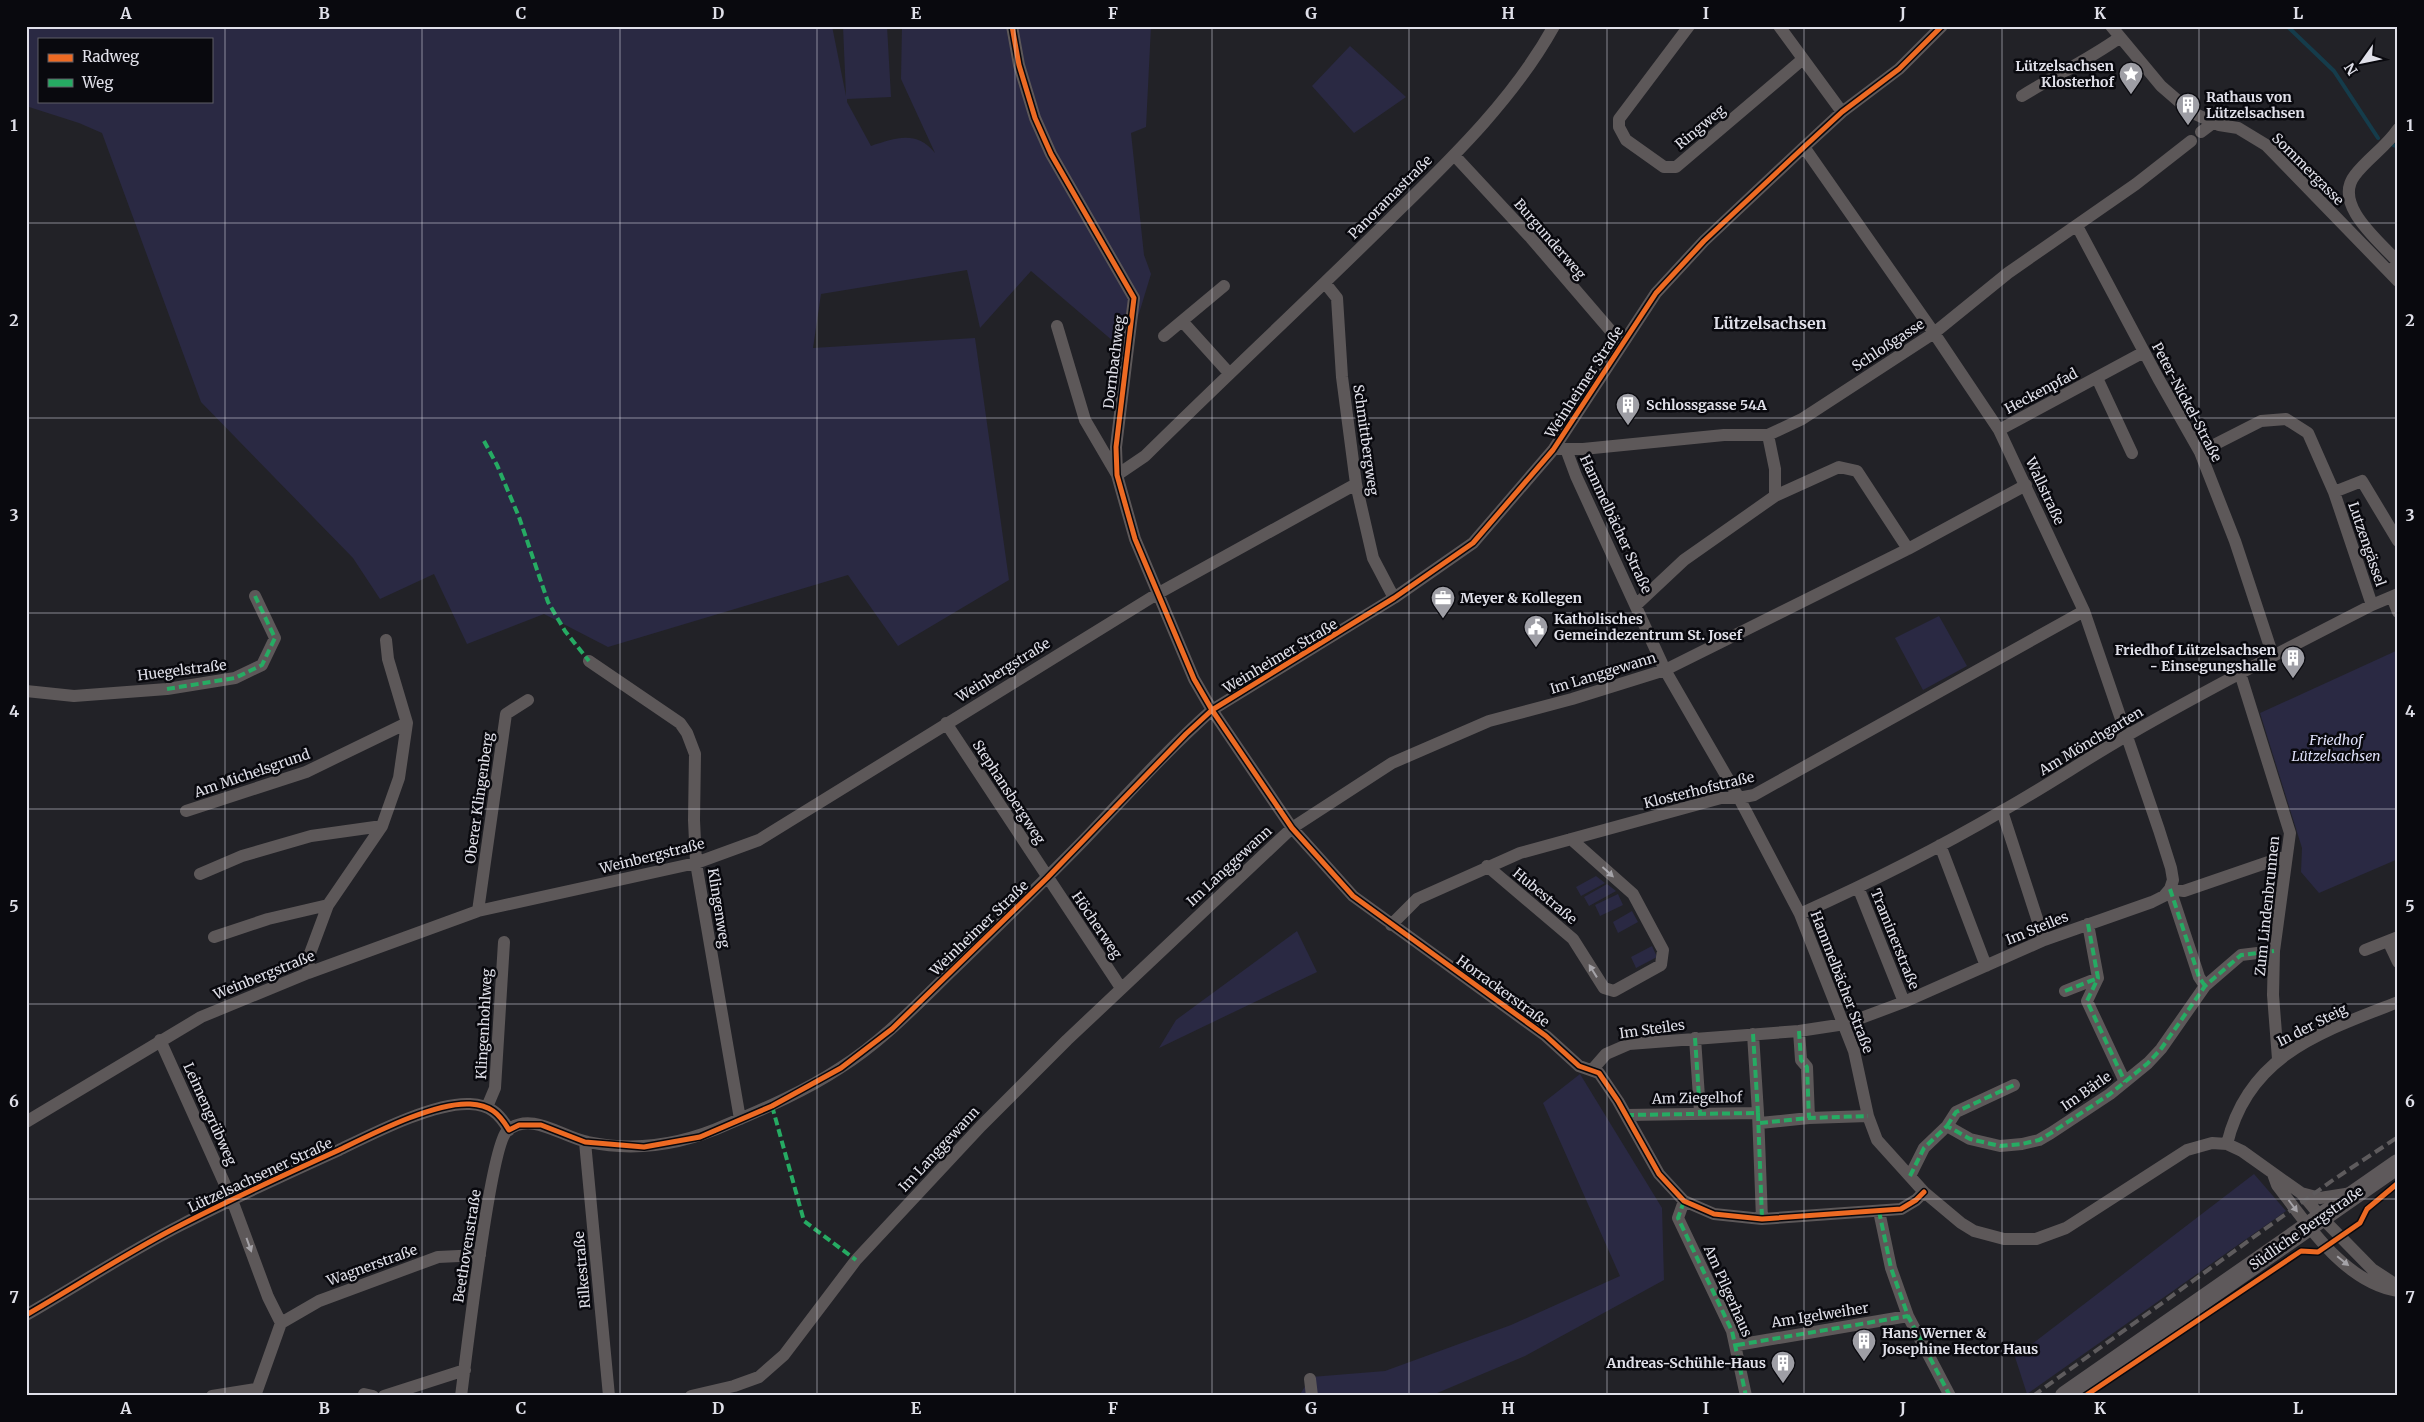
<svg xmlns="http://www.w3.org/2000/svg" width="2424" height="1422" font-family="Merriweather,serif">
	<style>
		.green { fill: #2a2943; fill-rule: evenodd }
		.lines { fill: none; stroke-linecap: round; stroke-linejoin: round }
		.stream { stroke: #153c4b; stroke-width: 4 }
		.street { stroke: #5d5859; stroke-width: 12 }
		.primary { stroke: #5e595b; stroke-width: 20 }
		.rail { stroke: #5e5b5d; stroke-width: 4; stroke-dasharray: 10 5; stroke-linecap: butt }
		.quiet { stroke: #26ab63; stroke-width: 4; stroke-dasharray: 8 4; stroke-linecap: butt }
		.cycleway-casing { stroke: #09090e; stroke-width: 8 }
		.cycleway { stroke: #ed6a23; stroke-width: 5 }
		.oneway { fill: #a5a3a8 }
		.grid { fill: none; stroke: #e0e0e9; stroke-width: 1; stroke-opacity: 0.55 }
		.labels { text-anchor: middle; stroke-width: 5; stroke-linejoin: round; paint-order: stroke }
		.poi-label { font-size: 14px; font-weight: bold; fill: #e0e0e9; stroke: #09090e; text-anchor: start }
		.street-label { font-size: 14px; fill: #e0e0e9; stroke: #09090e }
		.park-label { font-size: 14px; font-style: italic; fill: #dedff8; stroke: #09090e }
		.quarter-label { font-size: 16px; font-weight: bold; fill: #e0e0e9; stroke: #09090e }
		.neatline { fill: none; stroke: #e0e0e9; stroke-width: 2 }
		.grid-label { font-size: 16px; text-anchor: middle; font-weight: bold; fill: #e0e0e9 }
	</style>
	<rect width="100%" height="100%" fill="#222227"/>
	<path class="green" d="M 26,26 L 735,26 L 736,28 L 832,26 L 846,96 L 843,26 L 887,26 L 891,97 L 847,99 L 847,102 L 871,146 C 896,138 916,130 935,153 L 901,79 L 902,26 L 1151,26 L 1146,127 L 1131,133 L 1144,255 L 1151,274 L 1127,353 L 1031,271 L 980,328 L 967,270 L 821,294 L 813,348 L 975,338 L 1009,580 L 898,646 L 848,575 L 608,647 L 544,614 L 467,644 L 434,574 L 380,599 L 353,558 L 201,402 L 102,133 L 79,123 L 29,107 L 26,110 ZM 39,39 L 211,39 L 211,101 L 39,101 Z
		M 1350,46 L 1406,97 L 1354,133 L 1312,86 Z
		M 1939,616 L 1967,666 L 1923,690 L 1895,638 Z
		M 2398,650 L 2398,859 L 2319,893 L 2301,872 L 2302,848 L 2260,713 Z
		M 1596,876 L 1605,883 L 1581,896 L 1576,887 Z
		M 1607,884 L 1616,891 L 1589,906 L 1584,897 Z
		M 1618,894 L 1623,905 L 1600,916 L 1595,905 Z
		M 1632,911 L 1638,922 L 1618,933 L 1613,922 Z
		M 1297,931 L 1317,972 L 1159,1048 L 1176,1020 Z
		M 1652,946 L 1657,957 L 1636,968 L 1631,957 Z
		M 1580,1074 L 1662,1208 L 1664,1280 L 1525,1356 L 1430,1396 L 1299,1396 L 1311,1377 L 1385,1371 L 1511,1325 L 1620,1276 L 1543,1103 Z
		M 2254,1174 L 2286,1211 L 2027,1394 L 2015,1357 Z"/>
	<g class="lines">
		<path class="stream" d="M 2287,26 L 2334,71 L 2378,138
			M 2393,145 L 2398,147"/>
		<path class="street" d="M 1012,26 L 1019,65 L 1035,118 L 1051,154 L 1134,298 L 1116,447 L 1117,475 L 1135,539 L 1194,679 L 1212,710 L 1292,828 L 1353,896 L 1546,1036 L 1579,1066 L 1599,1073 L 1618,1101 L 1659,1174 L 1684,1201 L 1714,1214 L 1762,1219 L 1901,1209 L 1916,1200 L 1924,1192
			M 1689,26 L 1619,119 L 1619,127 L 1626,140 L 1664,167 L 1676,167 L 1803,59
			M 1779,26 L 1842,112
			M 2111,26 L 2161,86 L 2191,112 L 2219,125 L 2238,128 L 2266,145 L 2398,281
			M 2022,96 C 2054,76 2088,60 2119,38
			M 2201,132 L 2213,123
			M 1804,147 L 1934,333 L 1999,430 L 2084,611 L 2159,830 L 2171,868 L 2173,880 L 2170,889 L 2199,977 L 2205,986
			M 1454,155 L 1531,238 L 1622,344
			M 2077,226 L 2158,378 L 2200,452 L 2235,541 L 2273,656
			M 2392,273 L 2397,261 C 2379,241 2332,204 2355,175 C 2368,158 2386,147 2398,129
			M 1325,283 L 1337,298 L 1342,377 L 1356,484 L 1373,558 L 1394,598
			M 1224,286 L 1182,321 L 1229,373
			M 1057,326 L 1085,420 L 1116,473
			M 1164,336 L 1182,321
			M 2097,378 L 2132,453
			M 1999,430 L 2144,352
			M 1768,435 L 1775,469 L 1775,496
			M 1558,449 L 1583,449 L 1724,435 L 1768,435 L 1802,419 L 1934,333 L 2008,273 L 2136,184 L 2191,141
			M 1566,449 L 1576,476 L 1665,670 L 1739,798 L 1800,914 L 1854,1051 L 1868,1116 L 1877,1140 L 1924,1192 L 1961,1223 L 1974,1231 L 2004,1239 L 2036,1239 L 2066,1228 L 2187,1150 L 2212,1143 L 2227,1144 L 2242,1151 L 2301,1193 L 2322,1218 L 2372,1269 L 2398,1286
			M 2200,452 L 2261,421 L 2286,419 L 2308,433 L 2334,492 L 2372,605
			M 1117,475 L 1145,456 C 1226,376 1309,299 1390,219 C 1450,160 1513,100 1554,26
			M 2334,492 L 2362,481 L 2398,541
			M 2392,597 L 2398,612
			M 1636,605 L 1684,560 L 1775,496 L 1839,467 L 1857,471 L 1908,549
			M 589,661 L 680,723 L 687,733 L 695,754 L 694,820 L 696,863 L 740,1119
			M 2240,673 L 2290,833 L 2274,951 L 2273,995 L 2278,1059
			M 26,691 L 74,696 L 167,689 L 235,678 L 262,665 L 275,638 L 255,596
			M 946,723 L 1121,988
			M 186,811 L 306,772 L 407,723
			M 2002,811 L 2044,940
			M 1940,845 L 1986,966
			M 1487,866 L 1573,939 L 1604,988 L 1614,991 L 1661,965 L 1663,950 L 1633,894 L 1571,839
			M 200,874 L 242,856 L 311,836 L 382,826
			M 1858,887 L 1904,1002
			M 478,911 L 506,714 L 528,700
			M 1800,914 C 1869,883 1937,849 2002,811 C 2045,787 2086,759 2128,735 C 2208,689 2290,647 2372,605 L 2398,594
			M 2088,924 L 2098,978 L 2087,1001 L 2125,1082
			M 1391,925 L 1417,899 L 1520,853 L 1721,798 L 1739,798 L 1754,795 L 2084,611
			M 214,937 L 268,919 L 328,905
			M 2388,941 L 2398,962
			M 2365,950 L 2398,937
			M 308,973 L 309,956 L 328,905 L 382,826 L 399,778 L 407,723 L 388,659 L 386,640
			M 2065,991 L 2098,978
			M 1799,1031 L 1801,1060 L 1807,1067 L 1809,1118
			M 1753,1034 L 1758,1113
			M 1695,1038 L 1700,1112
			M 160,1040 L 232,1200 L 268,1297 L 281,1323
			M 1592,1070 L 1606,1054 L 1629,1044 L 1799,1031 L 1845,1024 L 1904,1002 L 2044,940 L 2152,902 L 2164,896 L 2170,889 L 2184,891 L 2286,856
			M 487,1107 L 495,1088 L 504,942
			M 1626,1115 L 1758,1113 L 1762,1219
			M 26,1122 L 201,1017 L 308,973 L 478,911 L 696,863 L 759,840 L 1157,594 L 1356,484
			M 1760,1123 L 1809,1118 L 1868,1116
			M 1947,1126 L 1956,1112 L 2014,1085
			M 585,1142 L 609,1396
			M 2227,1144 C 2248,1055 2321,1032 2398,1002
			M 2273,1174 L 2277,1185 C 2307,1224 2345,1283 2398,1291
			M 1910,1176 L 1924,1148 L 1947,1126 L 1970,1139 L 2000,1146 L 2022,1144 L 2039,1140 L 2051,1133 L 2110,1094 L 2148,1063 L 2161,1049 L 2205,986 L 2241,955 L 2274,951
			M 2301,1193 L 2320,1198 L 2352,1193
			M 1684,1201 L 1678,1218 L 1732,1331 L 1746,1396
			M 1879,1211 L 1891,1268 L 1908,1316 L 1950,1396
			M 26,1315 C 78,1285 128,1252 181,1225 C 233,1198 286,1174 339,1150 C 372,1134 434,1102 470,1104 C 490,1105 499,1113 509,1130
			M 1737,1345 L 1908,1316
			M 1310,1379 L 1312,1396
			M 364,1394 L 373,1396
			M 212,1396 L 256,1389
			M 255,1396 L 281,1323 L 319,1301 L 438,1257 L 480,1255
			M 384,1396 L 465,1370
			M 461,1396 C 466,1359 490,1147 507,1131 C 531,1110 563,1138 588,1142 C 636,1152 684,1144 728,1124 C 766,1108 805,1091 840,1068 C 886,1039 922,999 961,962 C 1002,922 1043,882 1083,841 C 1125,797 1166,751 1212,710 L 1394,598 L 1473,543 L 1553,450 L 1656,293 L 1704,241 L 1804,147 L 1842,112 L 1899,69 L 1942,26
			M 691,1396 L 734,1386 L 759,1377 L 784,1355 L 856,1260 L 981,1126 L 1067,1040 L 1292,828 L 1392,763 L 1489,721 L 1572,699 L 1665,670 L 1908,549 L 2026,485"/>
		<path class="primary" d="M 2065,1396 L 2398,1164"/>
		<path class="rail" d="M 2033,1396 L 2333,1180 L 2398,1137"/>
		<path class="quiet" d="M 484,441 L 497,465 L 519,517 L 548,602 L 565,631 L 589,661
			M 167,689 L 235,678 L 262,665 L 275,638 L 255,596
			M 2170,889 L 2199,977 L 2205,986
			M 2088,924 L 2098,978 L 2087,1001 L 2125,1082
			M 2065,991 L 2098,978
			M 1799,1031 L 1801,1060 L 1807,1067 L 1809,1118
			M 1753,1034 L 1758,1113
			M 1695,1038 L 1700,1112
			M 772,1106 L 804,1221 L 856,1260
			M 1626,1115 L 1758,1113 L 1762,1219
			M 1760,1123 L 1809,1118 L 1868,1116
			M 1947,1126 L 1956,1112 L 2014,1085
			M 1910,1176 L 1924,1148 L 1947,1126 L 1970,1139 L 2000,1146 L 2022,1144 L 2039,1140 L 2051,1133 L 2110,1094 L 2148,1063 L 2161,1049 L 2205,986 L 2241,955 L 2274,951
			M 1684,1201 L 1678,1218 L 1732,1331 L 1746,1396
			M 1879,1211 L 1891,1268 L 1908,1316 L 1950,1396
			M 1737,1345 L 1908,1316"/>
		<defs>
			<path id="cycleway" d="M 1012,26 L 1019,65 L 1035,118 L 1051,154 L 1134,298 L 1116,447 L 1117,475 L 1135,539 L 1194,679 L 1212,710 L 1292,828 L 1353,896 L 1546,1036 L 1579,1066 L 1599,1073 L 1618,1101 L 1659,1174 L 1684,1201 L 1714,1214 L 1762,1219 L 1901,1209 L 1916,1200 L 1924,1192
				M 26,1315 C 78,1285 128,1252 181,1225 C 233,1198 286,1174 339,1150 C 372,1134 434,1102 470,1104 C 490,1105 499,1113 509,1130 L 519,1125 L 541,1125 L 585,1142 L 644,1147 L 700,1137 L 772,1106 L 841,1068 L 892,1029 L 1047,878 L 1186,734 L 1212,710 L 1394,598 L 1473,543 L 1553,450 L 1656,293 L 1704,241 L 1804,147 L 1842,112 L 1899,69 L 1942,26
				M 2085,1396 L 2301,1251 L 2318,1252 L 2360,1223 L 2367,1209 L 2398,1183"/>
		</defs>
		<use href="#cycleway" class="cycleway-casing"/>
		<use href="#cycleway" class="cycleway"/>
	</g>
	<defs><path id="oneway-solid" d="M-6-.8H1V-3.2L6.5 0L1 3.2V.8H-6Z" transform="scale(1.25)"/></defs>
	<g class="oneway">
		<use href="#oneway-solid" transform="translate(1608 872) rotate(42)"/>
		<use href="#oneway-solid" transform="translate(1593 971) rotate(-122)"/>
		<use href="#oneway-solid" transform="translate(2293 1206) rotate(53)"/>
		<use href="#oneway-solid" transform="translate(249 1245) rotate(70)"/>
		<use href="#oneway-solid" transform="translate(2343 1261) rotate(39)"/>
	</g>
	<path class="grid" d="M 225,26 L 225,1396M 422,26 L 422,1396M 620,26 L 620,1396M 817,26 L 817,1396M 1015,26 L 1015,1396M 1212,26 L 1212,1396M 1409,26 L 1409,1396M 1607,26 L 1607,1396M 1804,26 L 1804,1396M 2002,26 L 2002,1396M 2199,26 L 2199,1396M 26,223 L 2398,223M 26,418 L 2398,418M 26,613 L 2398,613M 26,809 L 2398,809M 26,1004 L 2398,1004M 26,1199 L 2398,1199"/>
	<defs>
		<symbol id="sight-pin" viewBox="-11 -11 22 30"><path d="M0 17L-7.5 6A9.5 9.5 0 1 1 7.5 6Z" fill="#9e9ea5" stroke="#09090e"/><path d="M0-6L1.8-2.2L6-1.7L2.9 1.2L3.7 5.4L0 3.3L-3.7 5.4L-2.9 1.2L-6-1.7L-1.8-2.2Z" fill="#fff"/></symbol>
		<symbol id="building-pin" viewBox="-11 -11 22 30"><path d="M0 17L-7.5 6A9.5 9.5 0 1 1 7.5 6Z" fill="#9e9ea5" stroke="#09090e"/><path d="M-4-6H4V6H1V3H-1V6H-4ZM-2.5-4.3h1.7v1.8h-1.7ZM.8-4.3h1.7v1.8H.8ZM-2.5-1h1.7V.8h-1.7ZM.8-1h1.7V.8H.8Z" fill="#fff"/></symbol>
		<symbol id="office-pin" viewBox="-11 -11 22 30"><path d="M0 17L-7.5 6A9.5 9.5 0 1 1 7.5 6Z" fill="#9e9ea5" stroke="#09090e"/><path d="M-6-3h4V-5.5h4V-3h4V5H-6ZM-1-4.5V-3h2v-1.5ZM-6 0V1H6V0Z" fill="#fff"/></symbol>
		<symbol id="civic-pin" viewBox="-11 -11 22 30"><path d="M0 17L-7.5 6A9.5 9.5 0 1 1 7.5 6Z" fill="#9e9ea5" stroke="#09090e"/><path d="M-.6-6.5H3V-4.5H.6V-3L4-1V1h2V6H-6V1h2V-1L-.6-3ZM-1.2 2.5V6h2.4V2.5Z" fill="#fff"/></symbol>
	</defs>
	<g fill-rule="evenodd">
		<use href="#sight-pin" x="2117" y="60" width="28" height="38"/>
		<use href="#building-pin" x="2174" y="91" width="28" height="38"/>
		<use href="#building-pin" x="1614" y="391" width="28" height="38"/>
		<use href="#office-pin" x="1429" y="584" width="28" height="38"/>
		<use href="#civic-pin" x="1522" y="613" width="28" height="38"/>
		<use href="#building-pin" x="2279" y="644" width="28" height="38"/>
		<use href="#building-pin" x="1850" y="1327" width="28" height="38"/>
		<use href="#building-pin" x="1769" y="1349" width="28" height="38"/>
	</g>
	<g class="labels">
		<g class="poi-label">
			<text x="2114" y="71" text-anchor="end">Lützelsachsen<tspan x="2114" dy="16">Klosterhof</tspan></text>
			<text x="2206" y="102">Rathaus von<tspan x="2206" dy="16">Lützelsachsen</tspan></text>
			<text x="1646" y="410">Schlossgasse 54A</text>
			<text x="1460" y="603">Meyer &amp; Kollegen</text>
			<text x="1554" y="624">Katholisches<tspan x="1554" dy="16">Gemeindezentrum St. Josef</tspan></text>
			<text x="2276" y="655" text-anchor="end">Friedhof Lützelsachsen<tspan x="2276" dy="16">- Einsegungshalle</tspan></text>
			<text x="1882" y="1338">Hans Werner &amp;<tspan x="1882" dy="16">Josephine Hector Haus</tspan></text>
			<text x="1766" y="1368" text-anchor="end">Andreas-Schühle-Haus</text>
		</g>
		<g class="street-label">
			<text transform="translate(1700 127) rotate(-40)" y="5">Ringweg</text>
			<text transform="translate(2308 169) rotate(45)" y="5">Sommergasse</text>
			<text transform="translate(1390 197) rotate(-45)" y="5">Panoramastraße</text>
			<text transform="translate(1550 239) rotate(49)" y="5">Burgunderweg</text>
			<text transform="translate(1888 345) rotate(-33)" y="5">Schloßgasse</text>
			<text transform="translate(1114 362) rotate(-83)" y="5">Dornbachweg</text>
			<text transform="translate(1584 382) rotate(-57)" y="5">Weinheimer Straße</text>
			<text transform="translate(2041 391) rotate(-28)" y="5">Heckenpfad</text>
			<text transform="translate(2187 402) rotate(62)" y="5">Peter-Nickel-Straße</text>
			<text transform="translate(1366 440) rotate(82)" y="5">Schmittbergweg</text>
			<text transform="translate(2045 491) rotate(65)" y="5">Wallstraße</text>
			<text transform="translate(1616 524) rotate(65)" y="5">Hammelbächer Straße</text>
			<text transform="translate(2367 544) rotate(71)" y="5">Lutzengässel</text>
			<text transform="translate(1280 656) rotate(-31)" y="5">Weinheimer Straße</text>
			<text transform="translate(182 670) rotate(-7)" y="5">Huegelstraße</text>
			<text transform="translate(1003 670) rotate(-32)" y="5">Weinbergstraße</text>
			<text transform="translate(1603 673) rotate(-17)" y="5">Im Langgewann</text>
			<text transform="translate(2091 741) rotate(-31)" y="5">Am Mönchgarten</text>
			<text transform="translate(252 773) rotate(-19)" y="5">Am Michelsgrund</text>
			<text transform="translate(1699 790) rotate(-14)" y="5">Klosterhofstraße</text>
			<text transform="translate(1009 792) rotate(57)" y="5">Stephansbergweg</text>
			<text transform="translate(479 798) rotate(-82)" y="5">Oberer Klingenberg</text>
			<text transform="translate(652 856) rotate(-14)" y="5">Weinbergstraße</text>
			<text transform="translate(1229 866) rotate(-43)" y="5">Im Langgewann</text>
			<text transform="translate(1545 896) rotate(40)" y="5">Hubestraße</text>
			<text transform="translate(2267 906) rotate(-84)" y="5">Zum Lindenbrunnen</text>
			<text transform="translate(719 908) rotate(81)" y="5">Klingenweg</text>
			<text transform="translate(1097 925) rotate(56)" y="5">Höcherweg</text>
			<text transform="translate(979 928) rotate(-44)" y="5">Weinheimer Straße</text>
			<text transform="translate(2037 928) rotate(-22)" y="5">Im Steiles</text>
			<text transform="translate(1895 939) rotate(68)" y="5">Traminerstraße</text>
			<text transform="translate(264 975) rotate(-22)" y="5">Weinbergstraße</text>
			<text transform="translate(1842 982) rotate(69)" y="5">Hammelbächer Straße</text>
			<text transform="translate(1503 991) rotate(36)" y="5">Horrackerstraße</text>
			<text transform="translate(484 1024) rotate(-87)" y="5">Klingenhohlweg</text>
			<text transform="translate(2312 1025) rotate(-27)" y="5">In der Steig</text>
			<text transform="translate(1652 1029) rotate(-8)" y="5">Im Steiles</text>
			<text transform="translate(2086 1091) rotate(-35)" y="5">Im Bärle</text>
			<text transform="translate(1697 1098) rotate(-1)" y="5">Am Ziegelhof</text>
			<text transform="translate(210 1114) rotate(66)" y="5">Leimengrübweg</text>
			<text transform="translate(939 1149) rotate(-47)" y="5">Im Langgewann</text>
			<text transform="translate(260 1175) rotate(-25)" y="5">Lützelsachsener Straße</text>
			<text transform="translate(2306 1228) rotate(-35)" y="5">Südliche Bergstraße</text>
			<text transform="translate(467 1246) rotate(-81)" y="5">Beethovenstraße</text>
			<text transform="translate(372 1265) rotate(-20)" y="5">Wagnerstraße</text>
			<text transform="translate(582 1270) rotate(-95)" y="5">Rilkestraße</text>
			<text transform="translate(1728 1291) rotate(66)" y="5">Am Pilgerhaus</text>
			<text transform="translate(1820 1315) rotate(-9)" y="5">Am Igelweiher</text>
		</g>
		<g class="park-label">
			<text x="2336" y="745">Friedhof<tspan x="2336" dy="16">Lützelsachsen</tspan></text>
		</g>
		<g class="quarter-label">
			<text x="1770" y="329">Lützelsachsen</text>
		</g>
	</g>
	<rect width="2424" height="1422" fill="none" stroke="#09090e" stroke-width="55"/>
	<rect x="38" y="38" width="175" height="65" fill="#09090e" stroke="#5f5f66"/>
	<rect x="48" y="54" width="25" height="8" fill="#ed6a23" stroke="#5f5f66"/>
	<text x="82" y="62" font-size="15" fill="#e0e0e9">Radweg</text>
	<rect x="48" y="79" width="25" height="8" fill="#26ab63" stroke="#5f5f66"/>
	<text x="82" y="88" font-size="15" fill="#e0e0e9">Weg</text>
	<g transform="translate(2362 62) rotate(237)" stroke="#09090e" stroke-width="4" paint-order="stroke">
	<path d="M0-4L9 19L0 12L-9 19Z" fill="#e0e0e9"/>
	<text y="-8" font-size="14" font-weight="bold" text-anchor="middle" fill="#e0e0e9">N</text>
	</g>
	<rect x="28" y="28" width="2368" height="1366" class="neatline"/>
	<g class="grid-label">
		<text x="126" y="19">A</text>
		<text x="324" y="19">B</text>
		<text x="521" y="19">C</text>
		<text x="718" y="19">D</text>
		<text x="916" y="19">E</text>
		<text x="1113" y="19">F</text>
		<text x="1311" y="19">G</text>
		<text x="1508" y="19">H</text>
		<text x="1706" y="19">I</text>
		<text x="1903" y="19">J</text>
		<text x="2100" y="19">K</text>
		<text x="2298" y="19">L</text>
		<text x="14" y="131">1</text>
		<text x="2410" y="131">1</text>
		<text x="14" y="326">2</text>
		<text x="2410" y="326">2</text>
		<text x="14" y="521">3</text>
		<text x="2410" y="521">3</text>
		<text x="14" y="717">4</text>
		<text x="2410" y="717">4</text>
		<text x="14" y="912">5</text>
		<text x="2410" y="912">5</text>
		<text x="14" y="1107">6</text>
		<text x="2410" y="1107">6</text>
		<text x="14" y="1303">7</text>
		<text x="2410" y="1303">7</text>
		<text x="126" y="1414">A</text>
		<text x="324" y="1414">B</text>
		<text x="521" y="1414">C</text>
		<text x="718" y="1414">D</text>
		<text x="916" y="1414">E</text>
		<text x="1113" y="1414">F</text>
		<text x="1311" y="1414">G</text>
		<text x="1508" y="1414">H</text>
		<text x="1706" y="1414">I</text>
		<text x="1903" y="1414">J</text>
		<text x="2100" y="1414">K</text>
		<text x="2298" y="1414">L</text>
	</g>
</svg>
